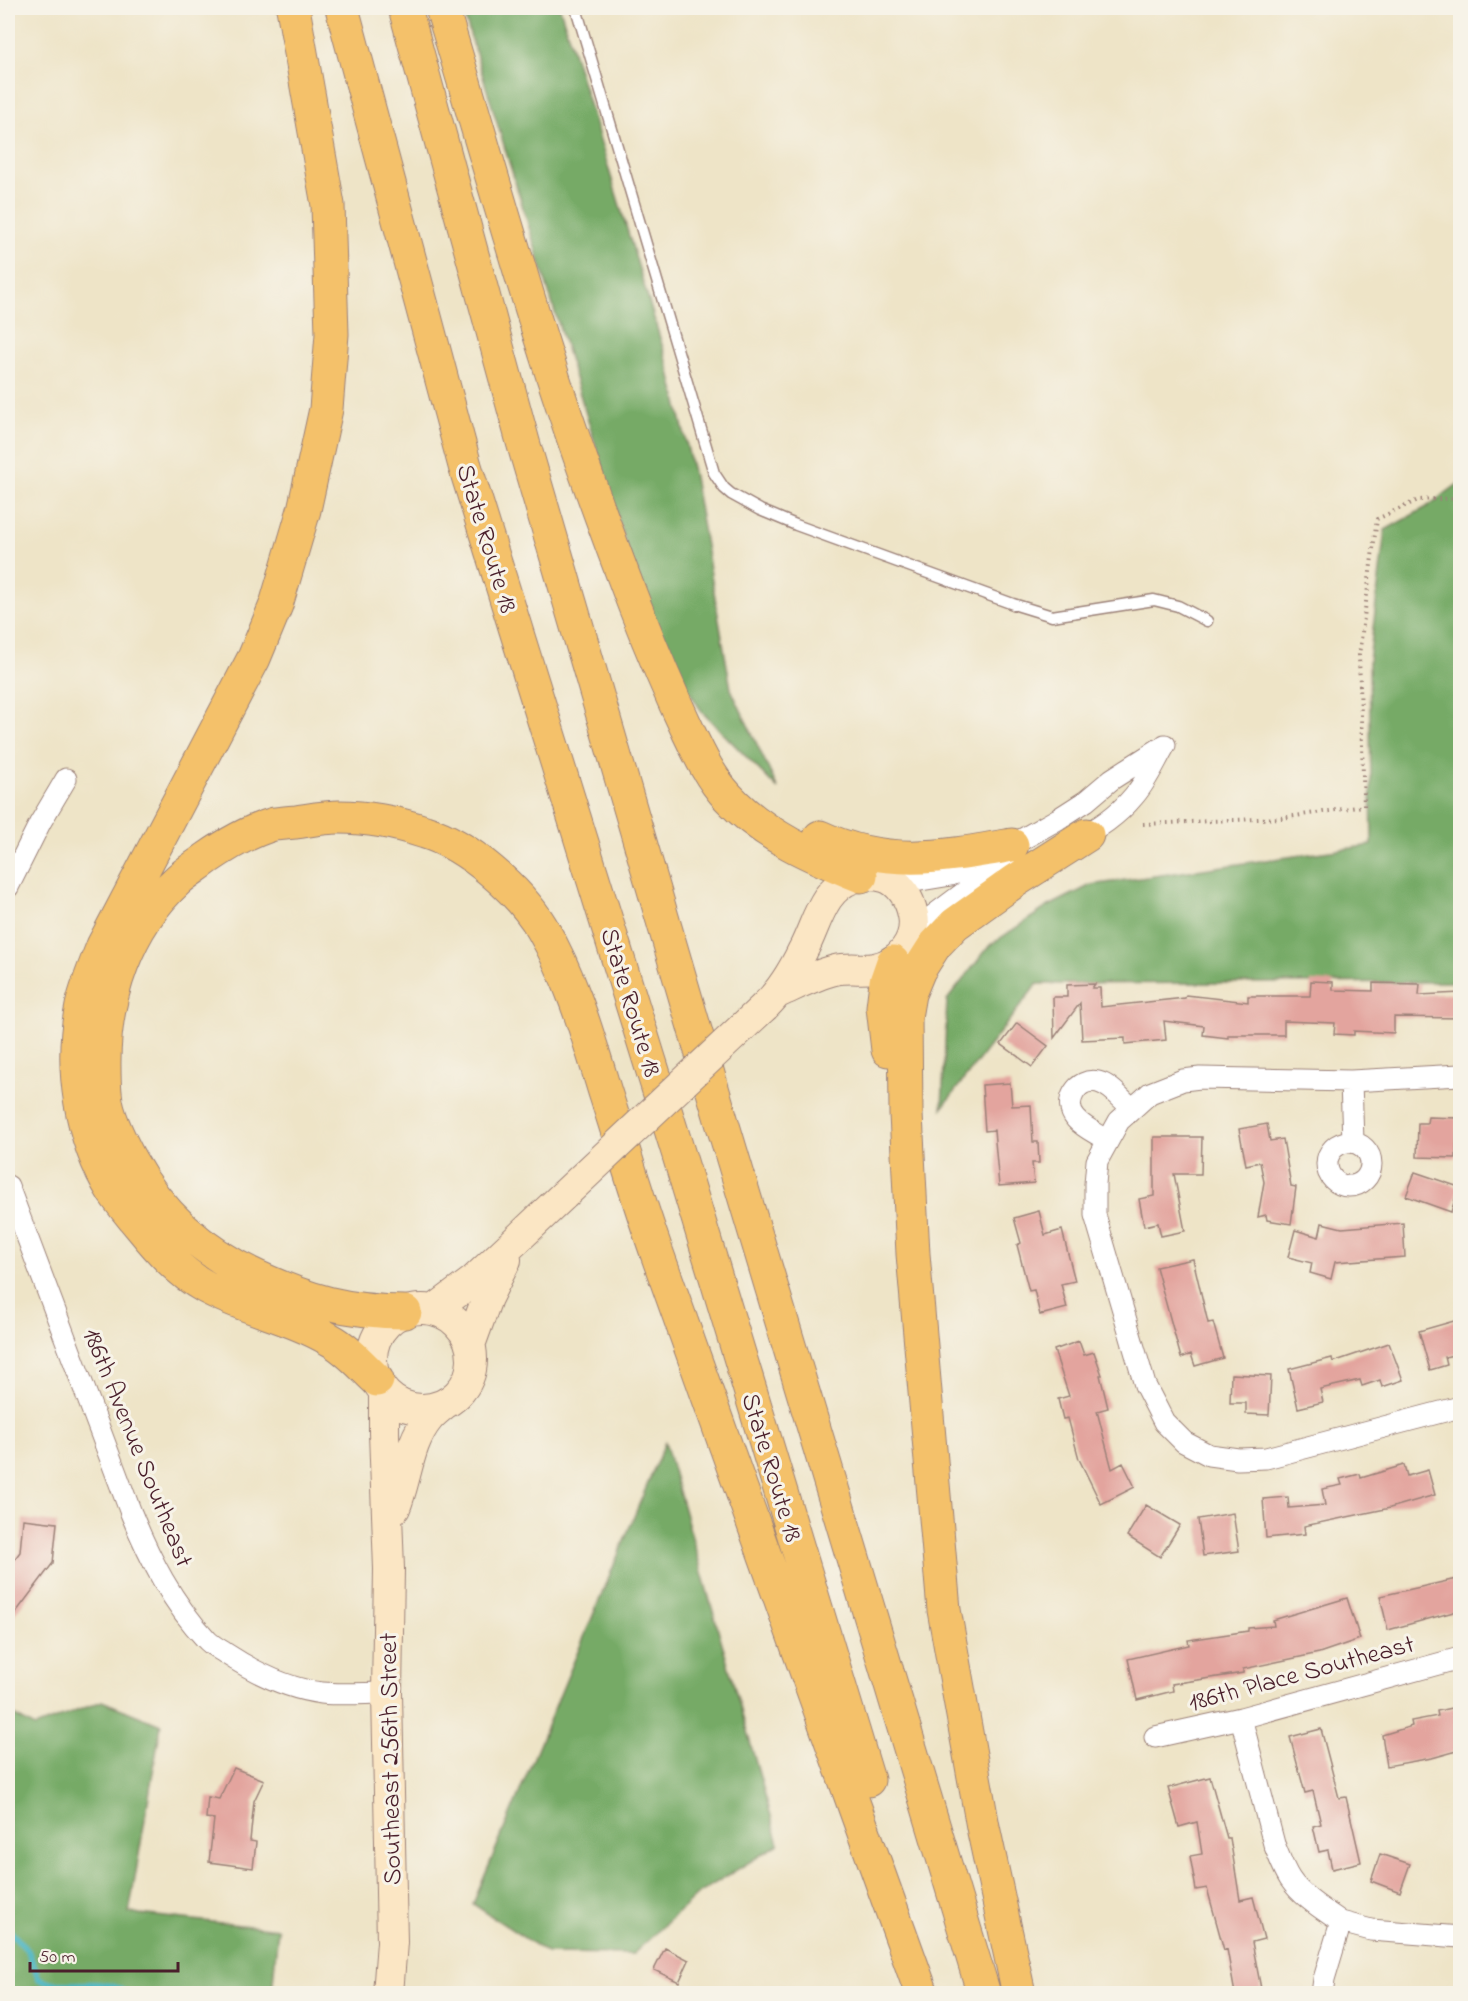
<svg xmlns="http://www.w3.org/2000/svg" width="1468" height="2001" font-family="'Indie Flower',sans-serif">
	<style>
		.forest { fill: #76aa66; stroke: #606448; stroke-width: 1.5 }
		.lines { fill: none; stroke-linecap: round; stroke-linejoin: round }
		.stream { stroke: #48b5c3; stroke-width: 6 }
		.building { fill: #e3a49e }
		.service-casing { stroke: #9c8279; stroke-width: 13 }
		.minor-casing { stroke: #9c8279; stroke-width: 23 }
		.secondary-casing { stroke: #9c8279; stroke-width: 32 }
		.motorway-casing { stroke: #9c8279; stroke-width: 35 }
		.path { stroke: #9c8279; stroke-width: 4; stroke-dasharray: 1.5 4.5; stroke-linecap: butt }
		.service { stroke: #fff; stroke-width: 10 }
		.minor { stroke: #fff; stroke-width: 21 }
		.secondary { stroke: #fbe6c4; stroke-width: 30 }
		.motorway { stroke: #f4c16b; stroke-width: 33 }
		.secondary-bridge-casing { stroke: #9c8279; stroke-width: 32; stroke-linecap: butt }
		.secondary-bridge { stroke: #fbe6c4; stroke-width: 30 }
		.labels { text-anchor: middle; stroke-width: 6; stroke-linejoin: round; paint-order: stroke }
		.street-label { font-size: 26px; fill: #4a1f2b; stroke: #f7f3e8 }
	</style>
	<rect width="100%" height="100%" fill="#f7f3e8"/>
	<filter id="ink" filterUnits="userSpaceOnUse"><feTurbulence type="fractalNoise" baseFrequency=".0167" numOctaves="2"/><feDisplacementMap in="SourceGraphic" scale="12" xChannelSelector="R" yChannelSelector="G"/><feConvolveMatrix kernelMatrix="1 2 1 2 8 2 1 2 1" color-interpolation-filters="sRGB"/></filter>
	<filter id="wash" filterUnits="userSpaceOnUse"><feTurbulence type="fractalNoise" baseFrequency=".008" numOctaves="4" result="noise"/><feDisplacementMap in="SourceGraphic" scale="24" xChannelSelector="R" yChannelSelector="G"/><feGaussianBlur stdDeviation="1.35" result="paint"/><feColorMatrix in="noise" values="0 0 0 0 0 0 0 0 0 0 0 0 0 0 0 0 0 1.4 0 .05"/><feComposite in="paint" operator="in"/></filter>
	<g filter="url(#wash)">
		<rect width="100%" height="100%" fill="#eee4c7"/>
		<path class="forest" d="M 462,8 L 560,8 L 670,371 L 694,477 L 731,689 L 778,789 L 702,712 L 666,654 L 630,558 Z
			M 1458,484 L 1460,484 L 1460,982 L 1037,984 L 942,1108 L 947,1000 L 990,945 L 1047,907 L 1091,885 L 1372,845 L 1369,661 L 1385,530 L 1425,508 Z
			M 665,1442 L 779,1844 L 699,1893 L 633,1954 L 547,1953 L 473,1904 Z
			M 102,1701 L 161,1725 L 129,1913 L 278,1929 L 272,1993 L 8,1993 L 8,1712 L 35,1727 Z"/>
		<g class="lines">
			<path class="stream" d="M 8,1929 L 28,1951 L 39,1979 C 45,1980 51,1983 57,1984 C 78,1986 110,1979 127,1994"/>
		</g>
		<g id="blocks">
			<path class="building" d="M 1311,981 L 1333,982 L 1333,990 L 1373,991 L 1373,983 L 1420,984 L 1419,995 L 1461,993 L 1461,1018 L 1394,1017 L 1394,1033 L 1354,1031 L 1354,1035 L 1334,1034 L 1335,1023 L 1284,1021 L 1284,1035 L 1228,1035 L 1228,1038 L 1203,1035 L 1204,1026 L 1164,1021 L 1166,1040 L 1125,1044 L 1125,1038 L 1082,1040 L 1080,1003 L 1054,1038 L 1053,997 L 1067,997 L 1067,985 L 1095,984 L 1092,988 L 1100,988 L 1101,1007 L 1185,998 L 1186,995 L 1248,1002 L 1248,996 L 1310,996 Z
				M 1017,1023 L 1048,1046 L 1032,1067 L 1001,1044 Z
				M 1010,1083 L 1012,1106 L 1031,1105 L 1033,1142 L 1038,1142 L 1039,1163 L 1032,1163 L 1034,1183 L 999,1186 L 994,1130 L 985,1131 L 982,1085 Z
				M 1428,1117 L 1457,1118 L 1456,1158 L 1417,1157 L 1418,1123 L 1427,1123 Z
				M 1267,1124 L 1270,1141 L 1283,1139 L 1291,1186 L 1296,1187 L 1291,1224 L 1267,1220 L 1266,1215 L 1258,1217 L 1264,1182 L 1260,1162 L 1246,1165 L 1239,1129 Z
				M 1154,1137 L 1202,1137 L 1201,1174 L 1174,1174 L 1185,1231 L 1161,1236 L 1158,1223 L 1144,1226 L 1139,1199 L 1154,1196 Z
				M 1415,1172 L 1459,1187 L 1451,1212 L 1406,1196 Z
				M 1039,1211 L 1045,1235 L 1062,1230 L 1075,1281 L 1061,1284 L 1067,1308 L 1040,1315 L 1034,1290 L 1029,1291 L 1017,1245 L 1021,1243 L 1014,1218 Z
				M 1322,1223 L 1342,1228 L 1403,1223 L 1405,1257 L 1335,1262 L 1331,1279 L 1310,1273 L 1312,1263 L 1288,1257 L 1295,1230 L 1319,1237 Z
				M 1193,1259 L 1208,1323 L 1213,1322 L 1223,1358 L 1195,1366 L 1191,1354 L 1181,1358 L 1156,1267 Z
				M 1461,1319 L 1461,1353 L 1445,1357 L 1447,1365 L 1430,1370 L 1419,1331 Z
				M 1079,1341 L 1084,1355 L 1094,1352 L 1102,1375 L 1100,1375 L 1108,1408 L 1097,1411 L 1112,1469 L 1123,1463 L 1135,1487 L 1101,1504 L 1079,1459 L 1068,1418 L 1063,1419 L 1058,1399 L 1069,1396 L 1054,1350 Z
				M 1389,1343 L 1403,1380 L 1382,1387 L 1380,1380 L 1362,1386 L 1360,1380 L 1320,1389 L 1323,1402 L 1298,1408 L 1289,1369 L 1332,1358 L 1333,1362 Z
				M 1231,1374 L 1271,1376 L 1269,1415 L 1246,1414 L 1246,1403 L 1230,1403 Z
				M 1404,1465 L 1407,1476 L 1428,1470 L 1435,1495 L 1390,1508 L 1304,1526 L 1305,1534 L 1266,1538 L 1263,1499 L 1288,1497 L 1289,1508 L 1325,1505 L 1322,1489 L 1342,1485 L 1340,1479 L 1360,1474 L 1361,1478 Z
				M 1146,1505 L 1180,1525 L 1160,1557 L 1127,1536 Z
				M 1233,1513 L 1239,1551 L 1203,1556 L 1198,1519 Z
				M 23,1519 L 57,1523 L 53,1563 L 8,1623 L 8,1568 L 20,1552 Z
				M 1461,1578 L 1461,1610 L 1388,1630 L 1380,1596 Z
				M 1347,1598 L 1360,1639 L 1319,1653 L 1243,1669 L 1243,1673 L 1172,1684 L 1173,1691 L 1137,1700 L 1128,1659 L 1189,1645 L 1188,1640 L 1248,1631 L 1248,1628 L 1274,1626 L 1273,1620 Z
				M 1461,1706 L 1461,1750 L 1432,1758 L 1387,1766 L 1382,1735 L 1412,1726 L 1411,1721 L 1438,1716 L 1437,1711 Z
				M 1321,1729 L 1339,1798 L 1346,1797 L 1361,1862 L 1332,1869 L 1328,1850 L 1319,1852 L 1313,1826 L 1321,1824 L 1313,1791 L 1305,1793 L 1290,1737 Z
				M 234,1768 L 264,1780 L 254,1801 L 250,1841 L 256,1842 L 253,1868 L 209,1862 L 214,1819 L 206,1818 L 208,1797 L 219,1799 Z
				M 1210,1777 L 1227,1838 L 1230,1838 L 1240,1900 L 1253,1897 L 1264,1939 L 1252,1942 L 1262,1994 L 1235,1994 L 1227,1949 L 1224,1950 L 1207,1888 L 1196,1890 L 1190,1856 L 1202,1854 L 1197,1822 L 1179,1827 L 1168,1788 Z
				M 1380,1854 L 1410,1864 L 1400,1892 L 1371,1881 Z
				M 665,1948 L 689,1960 L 679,1982 L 654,1970 Z"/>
		</g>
	</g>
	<g filter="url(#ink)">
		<use href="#blocks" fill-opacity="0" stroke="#9c8279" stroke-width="1.5"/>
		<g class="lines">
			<defs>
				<path id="service" d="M 576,8 L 714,473 L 724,488 L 731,494 L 760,510 L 796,525 L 1013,604 L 1052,616 L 1154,600 L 1178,606 L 1207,621"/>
				<path id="minor" d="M 1077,839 C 1097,830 1119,814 1133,797 C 1146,783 1155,762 1165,745
					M 897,884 L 951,875 L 982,862 L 1058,819 L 1086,801 L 1112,779 L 1159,749
					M 8,887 L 40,823 L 66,779
					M 914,930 L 973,886 L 1018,865
					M 1460,1075 L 1351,1081 L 1200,1078 L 1183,1080 L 1150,1093 L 1119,1121 L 1097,1161 L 1095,1184 L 1095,1215 L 1145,1385 L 1164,1422 L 1184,1442 L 1209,1455 L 1238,1459 L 1266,1458 L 1460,1407
					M 1351,1081 L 1353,1142
					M 1108,1141 C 1098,1134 1084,1128 1076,1119 C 1062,1103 1077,1077 1098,1082 C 1111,1085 1122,1100 1132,1108
					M1327 1164a22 22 0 1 1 44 0a22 22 0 1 1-44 0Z
					M 8,1186 L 131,1513 C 150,1559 172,1603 206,1639 C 211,1645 219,1649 225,1653 C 254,1672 287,1689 322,1693 C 343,1695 366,1693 387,1693
					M 1241,1718 L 1274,1844 C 1279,1856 1283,1868 1290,1879 C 1302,1897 1324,1910 1341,1922 L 1324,1979 L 1322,1994
					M 1155,1737 L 1241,1718 L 1460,1658
					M 1341,1922 L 1371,1930 L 1460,1937"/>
				<path id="secondary" d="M 765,1006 C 782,990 793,971 803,950 C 817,924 822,889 853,878 C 863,875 873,874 884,877 C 900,882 910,899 913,915 C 918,940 900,963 875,968 C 862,970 848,967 835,970 C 815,975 798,984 780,992
					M372 1359a50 50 0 1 1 100 0a50 50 0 1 1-100 0Z
					M 434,1310 L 474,1280 L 564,1195
					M 470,1345 L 487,1298 L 506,1260
					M 384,1392 L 384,1433 L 389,1569 L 387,1693 L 392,1942 L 388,1994
					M 395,1508 C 407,1479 408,1443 429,1418 C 434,1412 441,1407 447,1402"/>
				<path id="motorway" d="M 293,8 L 328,205 L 332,334 L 326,409 L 304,510 L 276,605 L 254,658 L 103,946 C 95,966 87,985 82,1006 C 69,1066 81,1139 113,1191 C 121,1203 131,1215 141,1227 C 159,1249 179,1272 204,1286 C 243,1308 290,1316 329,1339 C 348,1349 362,1366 377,1380
					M 342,8 L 465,466 L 678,1152 L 868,1780
					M 405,8 L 523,442 L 721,1119 L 984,1994
					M 442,8 C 477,124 510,242 547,358 C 573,441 603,523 634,604 C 651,648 669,691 689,733 C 700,756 711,779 728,797 C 764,836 814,857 861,876
					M 820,837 C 886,868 943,857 1012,845
					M 888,1050 L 883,1007 L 886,982 L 893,962
					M 405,1312 C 348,1312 309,1301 257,1277 C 202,1251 160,1215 130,1160 C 122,1145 113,1128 108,1110 C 104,1096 104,1081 104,1067 C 103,998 127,926 179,879 C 187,872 197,866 206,859 C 226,845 250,831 274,824 C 275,824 295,822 296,822 C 310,820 325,817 339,817 C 368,817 398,823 425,832 C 468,845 519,890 542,928 C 572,979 588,1036 605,1092 C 623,1148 639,1204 659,1259 C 745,1504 834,1749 922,1994
					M 1019,1994 L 983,1827 L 944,1610 L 913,1254 L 906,1114 L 905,1017 L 909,994 L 919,970 L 935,945 L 955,924 L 1015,881 L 1087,835"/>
			</defs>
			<use href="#service" class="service-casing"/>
			<use href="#minor" class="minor-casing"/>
			<use href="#secondary" class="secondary-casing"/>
			<use href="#motorway" class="motorway-casing"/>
			<path class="path" d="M 1143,824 L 1281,818 L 1364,806 L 1359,655 L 1377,519 L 1418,500 L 1460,498"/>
			<use href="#service" class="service"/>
			<use href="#minor" class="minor"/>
			<use href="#secondary" class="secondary"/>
			<use href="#motorway" class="motorway"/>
			<defs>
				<path id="secondary-bridge" d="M 564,1195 L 765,1006"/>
			</defs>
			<use href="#secondary-bridge" class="secondary-bridge-casing"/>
			<use href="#secondary-bridge" class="secondary-bridge"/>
		</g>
	</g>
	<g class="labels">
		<g class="street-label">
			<text transform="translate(488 538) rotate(73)" y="9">State Route 18</text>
			<text transform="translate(632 1002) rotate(73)" y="9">State Route 18</text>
			<text transform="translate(139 1447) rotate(68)" y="9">186th Avenue Southeast</text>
			<text transform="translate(773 1467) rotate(73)" y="9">State Route 18</text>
			<text transform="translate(1301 1672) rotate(-15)" y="9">186th Place Southeast</text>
			<text transform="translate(389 1759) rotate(-91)" y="9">Southeast 256th Street</text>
		</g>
	</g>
	<rect width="1468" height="2001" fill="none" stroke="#f7f3e8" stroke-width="30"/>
	<path d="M30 1962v9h148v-9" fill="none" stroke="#4a1f2b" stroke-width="3"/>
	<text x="39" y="1962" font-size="18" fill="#4a1f2b" stroke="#f7f3e8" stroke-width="4.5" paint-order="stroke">50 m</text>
</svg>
